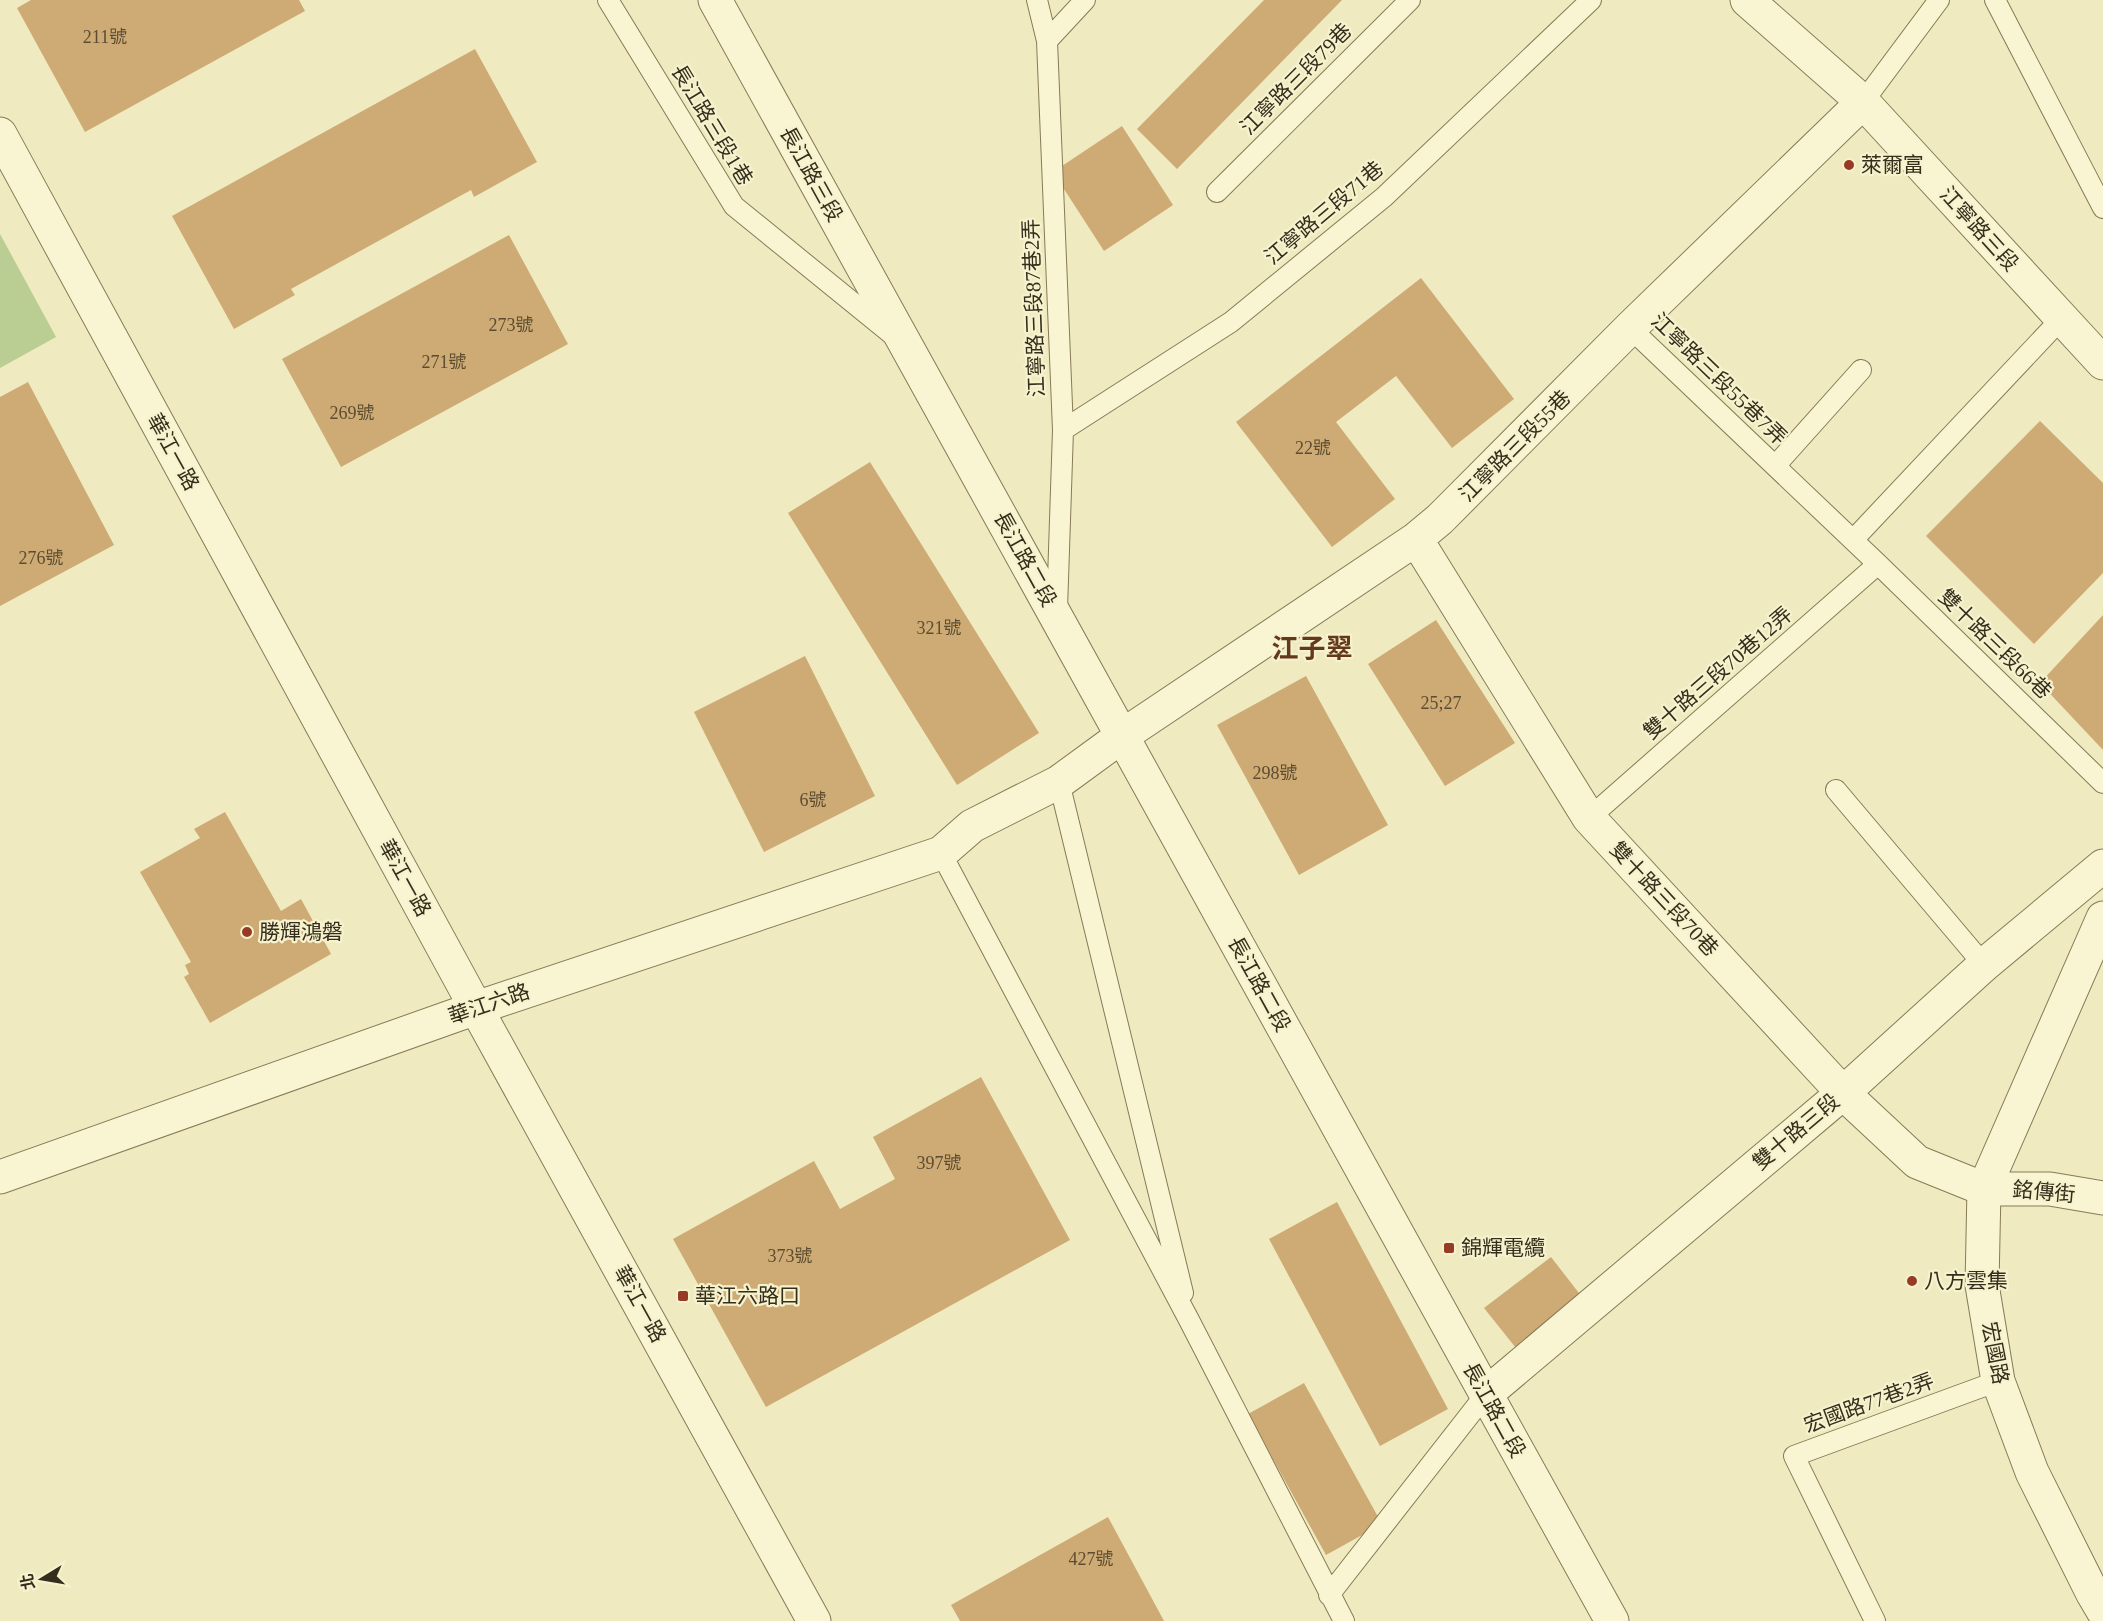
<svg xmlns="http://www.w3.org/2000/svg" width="2103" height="1621" font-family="'Times New Roman','Noto Sans TC',serif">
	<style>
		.green { fill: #bacd93 }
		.building { fill: #ceab74 }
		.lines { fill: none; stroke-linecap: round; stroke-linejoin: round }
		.service-casing { stroke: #877a57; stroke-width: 22 }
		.minor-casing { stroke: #877a57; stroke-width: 35 }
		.tertiary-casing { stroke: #877a57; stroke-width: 35 }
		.service { stroke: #f9f5d2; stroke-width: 20 }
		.minor { stroke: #f9f5d2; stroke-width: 33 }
		.tertiary { stroke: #f9f5d2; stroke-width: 33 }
		.poi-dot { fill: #973b26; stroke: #f6f2ce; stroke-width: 2 }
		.labels { text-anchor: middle; stroke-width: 4.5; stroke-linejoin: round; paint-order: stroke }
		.number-label { font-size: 18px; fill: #5c4d32 }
		.street-label { font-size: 21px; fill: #362e1c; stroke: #f6f2ce }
		.poi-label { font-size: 21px; fill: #362e1c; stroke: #f6f2ce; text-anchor: start }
		.district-label { font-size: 27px; font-weight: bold; fill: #64381a; stroke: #f6f2ce }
	</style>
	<rect width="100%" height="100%" fill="#efeabf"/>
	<path class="green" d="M 0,234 L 56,337 L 0,368 Z"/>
	<path class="building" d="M 31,0 L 299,0 L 305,11 L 85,132 L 17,8 Z
		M 1264,0 L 1342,0 L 1177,169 L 1137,129 Z
		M 475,49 L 537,162 L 474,197 L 471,190 L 291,289 L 295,295 L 234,329 L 172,216 Z
		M 1122,126 L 1173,205 L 1104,251 L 1053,172 Z
		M 509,235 L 568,344 L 341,467 L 282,359 Z
		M 1421,278 L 1514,399 L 1452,448 L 1396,376 L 1336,422 L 1395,499 L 1332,547 L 1236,422 Z
		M 28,382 L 114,545 L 0,606 L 0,397 Z
		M 2040,421 L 2103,483 L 2103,573 L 2034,644 L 1926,536 Z
		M 870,462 L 1039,733 L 957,785 L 788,513 Z
		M 2103,615 L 2103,750 L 2040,683 Z
		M 1436,620 L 1515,743 L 1445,786 L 1368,664 Z
		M 805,656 L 875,796 L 764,852 L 694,712 Z
		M 1306,676 L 1388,825 L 1299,875 L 1217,725 Z
		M 225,812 L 281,911 L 301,899 L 331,954 L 210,1023 L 184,977 L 189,974 L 185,965 L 191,962 L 140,872 L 200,838 L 194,829 Z
		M 981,1077 L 1070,1240 L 766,1407 L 673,1239 L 814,1161 L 840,1209 L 895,1179 L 873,1137 Z
		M 1337,1202 L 1448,1409 L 1380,1446 L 1269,1239 Z
		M 1551,1257 L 1582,1297 L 1516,1348 L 1484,1308 Z
		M 1304,1383 L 1382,1524 L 1326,1555 L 1248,1414 Z
		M 1108,1517 L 1164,1621 L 960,1621 L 951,1605 Z"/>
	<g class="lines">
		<defs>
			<path id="service" d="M 608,0 L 734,206 L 894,336
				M 1037,0 L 1047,41 L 1063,430 L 1057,610
				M 1995,0 L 2103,208
				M 1047,41 L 1085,0
				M 1863,102 L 1939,0
				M 1217,192 L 1410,0
				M 1630,328 L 1878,564 L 2103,783
				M 1063,430 L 1231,322 L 1384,197 L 1591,0
				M 1775,466 L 1861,370
				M 1853,540 L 2061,319
				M 1059,782 L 1183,1293
				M 1836,790 L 1984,965
				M 1589,818 L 1878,564
				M 941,853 L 1189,1320 L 1344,1621
				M 1329,1595 L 1486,1394
				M 1875,1621 L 1794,1456 L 1998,1381"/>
			<path id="minor" d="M 715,0 L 1486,1394
				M 1747,0 L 1863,102 L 2103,363
				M 0,134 L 476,1008 L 814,1621
				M 1416,539 L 1589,818 L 1843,1093 L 1917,1162 L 1984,1189 L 2050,1189 L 2103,1198
				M 2103,918 L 1984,1189 L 1982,1285 L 1998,1381 L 2032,1472 L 2093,1594 L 2103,1611
				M 0,1177 L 476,1008 L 941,853 L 972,826 L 1059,782 L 1122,736 L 1416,539 L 1440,519 L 1630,328 L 1863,102"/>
			<path id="tertiary" d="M 1612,1621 L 1486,1394 L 1843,1093 L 1984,965 L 2103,866"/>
		</defs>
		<use href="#service" class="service-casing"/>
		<use href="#minor" class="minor-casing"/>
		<use href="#tertiary" class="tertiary-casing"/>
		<use href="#service" class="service"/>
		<use href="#minor" class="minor"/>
		<use href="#tertiary" class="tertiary"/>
	</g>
	<g class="poi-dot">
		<circle cx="1849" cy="165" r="6"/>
		<circle cx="247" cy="932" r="6"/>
		<rect x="1443" y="1242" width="12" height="12" rx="3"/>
		<circle cx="1912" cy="1281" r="6"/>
		<rect x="677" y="1290" width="12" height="12" rx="3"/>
	</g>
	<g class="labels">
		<g class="number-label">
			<text x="105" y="43">211號</text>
			<text x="511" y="331">273號</text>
			<text x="444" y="368">271號</text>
			<text x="352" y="419">269號</text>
			<text x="1313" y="454">22號</text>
			<text x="41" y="564">276號</text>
			<text x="939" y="634">321號</text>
			<text x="1441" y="709">25;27</text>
			<text x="1275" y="779">298號</text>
			<text x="813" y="806">6號</text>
			<text x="939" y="1169">397號</text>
			<text x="790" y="1262">373號</text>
			<text x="1091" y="1565">427號</text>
		</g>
		<g class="street-label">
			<text transform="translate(1296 79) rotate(-45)" y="7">江寧路三段79巷</text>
			<text transform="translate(712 125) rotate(59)" y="7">長江路三段1巷</text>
			<text transform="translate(811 174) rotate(61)" y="7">長江路三段</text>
			<text transform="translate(1324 213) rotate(-40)" y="7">江寧路三段71巷</text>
			<text transform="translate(1979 229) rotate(48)" y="7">江寧路三段</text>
			<text transform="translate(1034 308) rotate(-92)" y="7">江寧路三段87巷2弄</text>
			<text transform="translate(1719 379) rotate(44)" y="7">江寧路三段55巷7弄</text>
			<text transform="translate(1515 446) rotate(-45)" y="7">江寧路三段55巷</text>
			<text transform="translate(173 452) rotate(61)" y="7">華江一路</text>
			<text transform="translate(1025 559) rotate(61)" y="7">長江路二段</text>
			<text transform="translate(1995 644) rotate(44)" y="7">雙十路三段66巷</text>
			<text transform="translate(1718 673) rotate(-41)" y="7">雙十路三段70巷12弄</text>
			<text transform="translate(405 878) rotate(61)" y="7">華江一路</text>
			<text transform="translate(1664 899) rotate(47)" y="7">雙十路三段70巷</text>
			<text transform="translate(1259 984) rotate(61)" y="7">長江路二段</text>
			<text transform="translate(489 1004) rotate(-19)" y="7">華江六路</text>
			<text transform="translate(1796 1132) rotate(-40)" y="7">雙十路三段</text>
			<text transform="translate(2044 1192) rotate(5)" y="7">銘傳街</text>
			<text transform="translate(640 1304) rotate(61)" y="7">華江一路</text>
			<text transform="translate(1995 1353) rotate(79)" y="7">宏國路</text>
			<text transform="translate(1869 1403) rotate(-20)" y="7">宏國路77巷2弄</text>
			<text transform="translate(1494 1410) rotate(61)" y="7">長江路二段</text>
		</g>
		<g class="poi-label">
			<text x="1861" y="172">萊爾富</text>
			<text x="259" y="939">勝輝鴻磐</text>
			<text x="1461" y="1255">錦輝電纜</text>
			<text x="1924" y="1288">八方雲集</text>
			<text x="695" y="1303">華江六路口</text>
		</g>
		<g class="district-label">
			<text x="1312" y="658">江子翠</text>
		</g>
	</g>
	<g transform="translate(42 1579) rotate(259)" stroke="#f6f2ce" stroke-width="4.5" paint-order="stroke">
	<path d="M0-4.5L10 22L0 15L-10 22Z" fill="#362e1c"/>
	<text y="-9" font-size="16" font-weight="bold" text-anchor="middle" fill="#362e1c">北</text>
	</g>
</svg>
